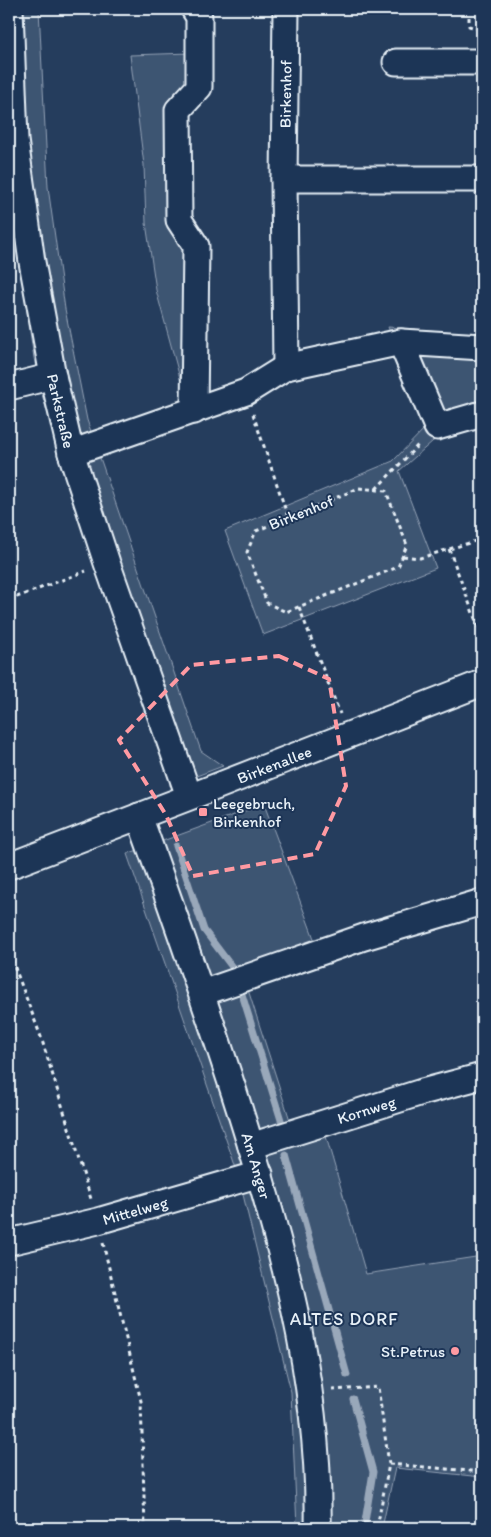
<svg xmlns="http://www.w3.org/2000/svg" width="491" height="1537" font-family="Itim,sans-serif">
	<style>
		.green { fill: #3e5472; stroke: #93a2b5 }
		.lines { fill: none; stroke-linecap: round; stroke-linejoin: round }
		.stream { stroke: #99a8ba; stroke-width: 7 }
		.minor-casing { stroke: #e8f1f8; stroke-width: 29 }
		.path { stroke: #e8f1f8; stroke-width: 3; stroke-dasharray: 4 4; stroke-linecap: butt }
		.minor { stroke: #1d3557; stroke-width: 25 }
		.marked { fill: none; stroke: #ff9aa2; stroke-width: 4; stroke-dasharray: 10 6; stroke-linejoin: round }
		.poi-dot { fill: #ff9aa2; stroke: #1d3557; stroke-width: 2 }
		.labels { text-anchor: middle; stroke-width: 4; stroke-linejoin: round; paint-order: stroke }
		.street-label { font-size: 16px; fill: #e8f1f8; stroke: #1d3557 }
		.poi-label { font-size: 16px; fill: #e8f1f8; stroke: #1d3557; text-anchor: start }
		.neighbourhood-label { font-size: 18px; letter-spacing: 1px; fill: #e8f1f8; stroke: #1d3557 }
	</style>
	<rect width="100%" height="100%" fill="#253d5d"/>
	<filter id="ink" filterUnits="userSpaceOnUse"><feTurbulence type="fractalNoise" baseFrequency=".02" numOctaves="2"/><feDisplacementMap in="SourceGraphic" scale="10" xChannelSelector="R" yChannelSelector="G"/><feConvolveMatrix kernelMatrix="1 2 1 2 8 2 1 2 1" color-interpolation-filters="sRGB"/></filter>
	<g filter="url(#ink)">
		<path class="green" d="M 9,9 L 39,9 L 48,187 L 65,309 L 87,420 L 201,751 L 223,766 L 170,786 L 170,770 L 94,565 L 40,388 L 34,358 L 9,193 Z
			M 191,53 L 189,385 L 181,382 L 156,290 L 146,223 L 144,165 L 130,55 Z
			M 388,327 L 482,334 L 482,426 L 433,441 L 399,471 L 436,568 L 263,635 L 225,531 L 393,461 L 428,425 Z
			M 264,804 L 316,944 L 242,971 L 297,1142 L 325,1133 L 366,1274 L 482,1256 L 482,1477 L 395,1468 L 382,1528 L 297,1528 L 291,1392 L 238,1174 L 127,854 Z"/>
		<g class="lines">
			<path class="stream" d="M 176,846 L 204,930 L 232,967
				M 241,991 L 281,1120
				M 286,1155 L 347,1375
				M 353,1399 L 373,1472 L 364,1528"/>
			<defs>
				<g id="minor">
					<path id="s1" d="M 10,9 L 15,140 L 32,262 L 53,376 L 71,453 L 107,563 L 189,796"/>
					<path d="M 194,9 L 199,17 L 199,87 L 178,110 L 179,220 L 196,246 L 194,411"/>
					<path d="M 286,9 L 284,179 L 286,367"/>
					<path d="M 396,62 L 482,62"/>
					<path d="M 284,179 L 482,179"/>
					<path d="M 401,342 L 437,427 L 482,414"/>
					<path d="M 9,387 L 53,376"/>
					<path d="M 71,453 L 246,392 L 286,367 L 401,342 L 482,347"/>
					<path id="s2" d="M 139,816 C 172,908 204,999 234,1092 C 279,1233 321,1379 318,1528"/>
					<path id="s3" d="M 9,866 C 167,806 325,745 482,683"/>
					<path d="M 202,993 L 364,937 L 482,902"/>
					<path id="s4" d="M 251,1146 L 422,1092 L 482,1076"/>
					<path id="s5" d="M 9,1242 L 98,1221 L 260,1174"/>
				</g>
			</defs>
			<use href="#minor" class="minor-casing"/>
			<path class="path" d="M 469,9 L 469,26 L 482,30
				M 253,414 L 288,517
				M 359,488 L 386,491 L 407,545 L 398,567 L 286,612 L 267,603 L 247,552 L 256,531 Z
				M 376,489 L 420,443
				M 449,549 L 482,637
				M 403,556 L 420,558 L 482,539
				M 9,600 L 86,571
				M 299,607 L 340,714
				M 9,952 L 41,1037 L 91,1199
				M 103,1243 L 141,1401 L 145,1528
				M 332,1390 L 378,1387 L 389,1464 L 377,1528
				M 389,1464 L 482,1472"/>
			<use href="#minor" class="minor"/>
		</g>
	</g>
	<path class="marked" d="M 279,656 L 329,679 L 346,786 L 315,854 L 193,876 L 166,815 L 119,740 L 191,665 Z"/>
	<g class="poi-dot">
		<rect x="198" y="807" width="10" height="10" rx="2.5"/>
		<circle cx="455" cy="1351" r="5"/>
	</g>
	<g class="labels">
		<g class="street-label">
			<text transform="translate(285 94) rotate(-89)" y="6">Birkenhof</text>
			<text dy="6" stroke="none"><textPath href="#s1" startOffset="406">Parkstraße</textPath></text>
			<text transform="translate(301 512) rotate(-22)" y="6">Birkenhof</text>
			<text dy="6" stroke="none"><textPath href="#s3" startOffset="284">Birkenallee</textPath></text>
			<text dy="6" stroke="none"><textPath href="#s4" startOffset="121">Kornweg</textPath></text>
			<text dy="6" stroke="none"><textPath href="#s2" startOffset="369">Am Anger</textPath></text>
			<text dy="6" stroke="none"><textPath href="#s5" startOffset="130">Mittelweg</textPath></text>
		</g>
		<g class="poi-label">
			<text x="213" y="809">Leegebruch,<tspan x="213" dy="18">Birkenhof</tspan></text>
			<text x="445" y="1357" text-anchor="end">St.Petrus</text>
		</g>
		<g class="neighbourhood-label">
			<text x="344" y="1325">ALTES DORF</text>
		</g>
	</g>
	<rect width="491" height="1537" fill="none" stroke="#1d3557" stroke-width="30"/>
	<rect x="15" y="15" width="461" height="1507" fill="none" stroke="#e8f1f8" stroke-width="2" filter="url(#ink)"/>
</svg>
